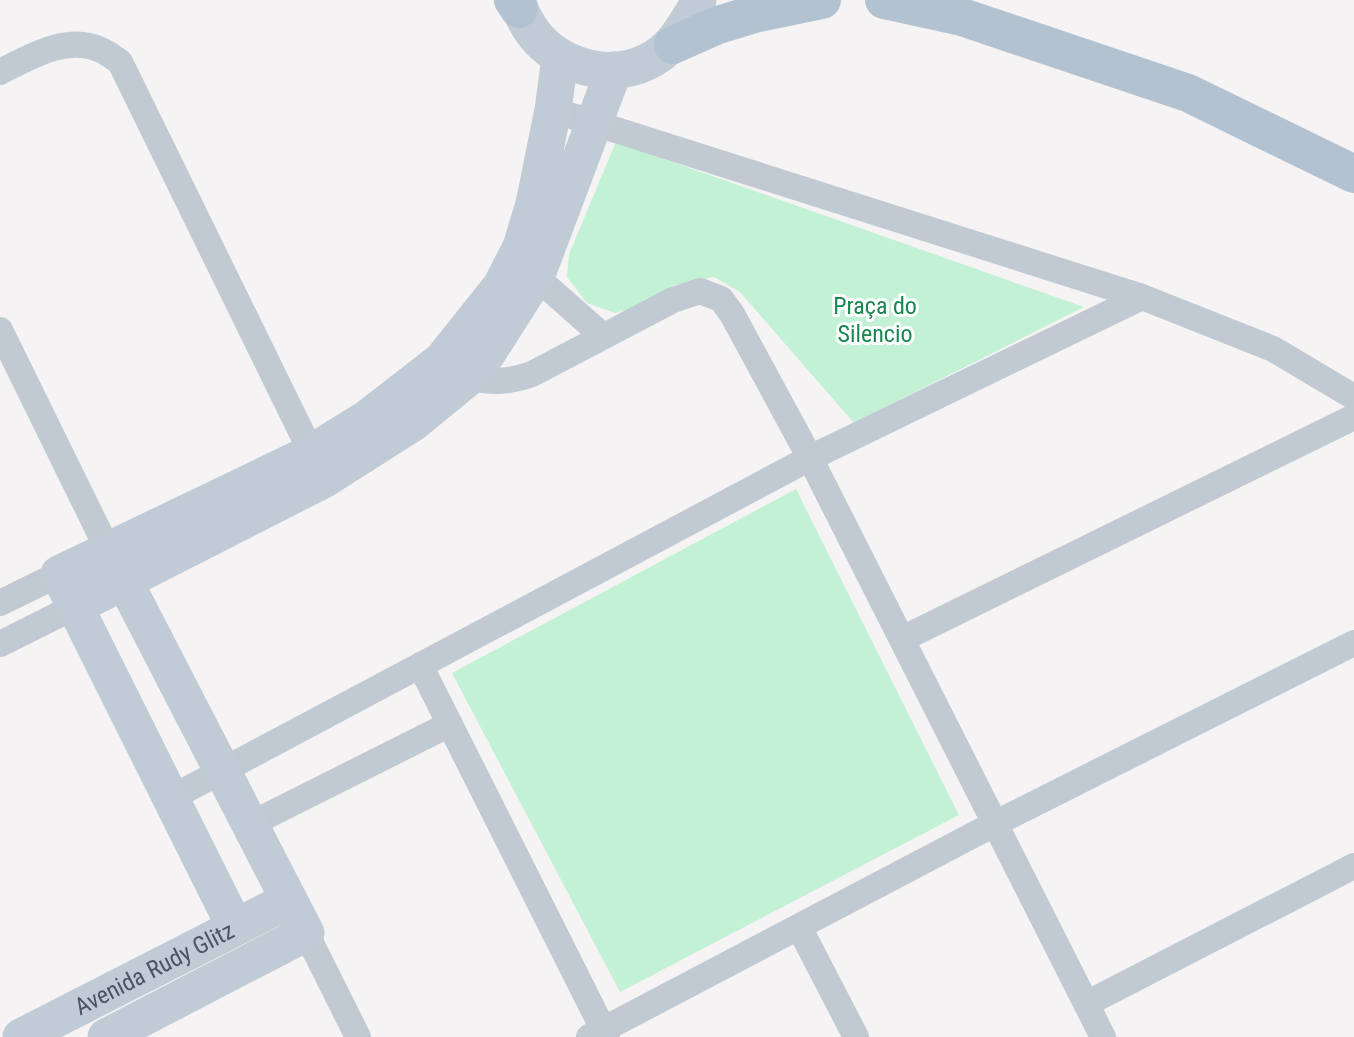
<svg xmlns="http://www.w3.org/2000/svg" width="1354" height="1037" font-family="'Roboto Condensed',sans-serif">
	<style>
		.green { fill: #c3f1d5 }
		.lines { fill: none; stroke-linecap: round; stroke-linejoin: round }
		.street { stroke: #c1cad2; stroke-width: 26 }
		.secondary { stroke: #c1cbd6; stroke-width: 37 }
		.primary { stroke: #b3c2d1; stroke-width: 38 }
		.labels { text-anchor: middle; stroke-width: 6; stroke-linejoin: round; paint-order: stroke }
		.park-label { font-size: 24px; fill: #17864f; stroke: #fff }
		.street-label { font-size: 24px; fill: #4a5661; stroke: #fff }
	</style>
	<rect width="100%" height="100%" fill="#f5f3f3"/>
	<path class="green" d="M 616,142 L 1084,307 L 854,423 L 740,292 L 714,277 L 674,285 L 630,309 L 615,313 L 587,303 L 567,277 L 569,254 Z
		M 796,489 L 959,815 L 620,992 L 452,673 Z"/>
	<g class="lines">
		<path class="street" d="M 0,72 C 30,57 67,34 101,50 C 108,53 114,58 120,62 L 319,468
			M 553,110 L 1142,297 L 1273,349 L 1354,397
			M 536,277 L 603,336
			M 0,330 L 108,550
			M 456,369 C 478,385 507,383 532,374 L 673,300 L 700,291 L 721,299 L 732,314 L 810,458 L 1103,1037
			M 0,603 L 59,574
			M 902,639 L 1354,417
			M 0,644 L 76,606
			M 420,665 L 607,1037
			M 171,798 L 810,458 L 1142,297
			M 249,825 L 450,724
			M 799,927 L 856,1037
			M 306,933 L 358,1037
			M 1086,1004 L 1354,866
			M 589,1037 L 996,823 L 1354,643"/>
		<g class="secondary">
			<path d="M 518,0 C 519,10 523,16 528,25 C 551,64 605,82 647,62 C 672,50 683,29 697,6 L 698,0"/>
			<path d="M 76,606 L 325,479 L 413,423 L 468,378 L 487,354 L 536,277 L 614,70"/>
			<path d="M 235,927 L 59,574 L 311,453 L 366,419 L 442,360 L 501,286 L 521,247 L 534,204 L 553,110 L 560,58"/>
			<path id="s1" d="M 21,1037 L 289,900"/>
			<path d="M 106,1037 L 306,933 L 113,559"/>
		</g>
		<path class="primary" d="M 513,0 L 519,9
			M 884,0 L 962,17 L 1188,93 L 1354,174
			M 673,45 L 718,25 L 754,14 L 822,0"/>
	</g>
	<g class="labels">
		<g class="park-label">
			<text x="875" y="314">Praça do<tspan x="875" dy="28">Silencio</tspan></text>
		</g>
		<g class="street-label">
			<text dy="8" stroke="none"><textPath href="#s1" startOffset="150">Avenida Rudy Glitz</textPath></text>
		</g>
	</g>
</svg>
